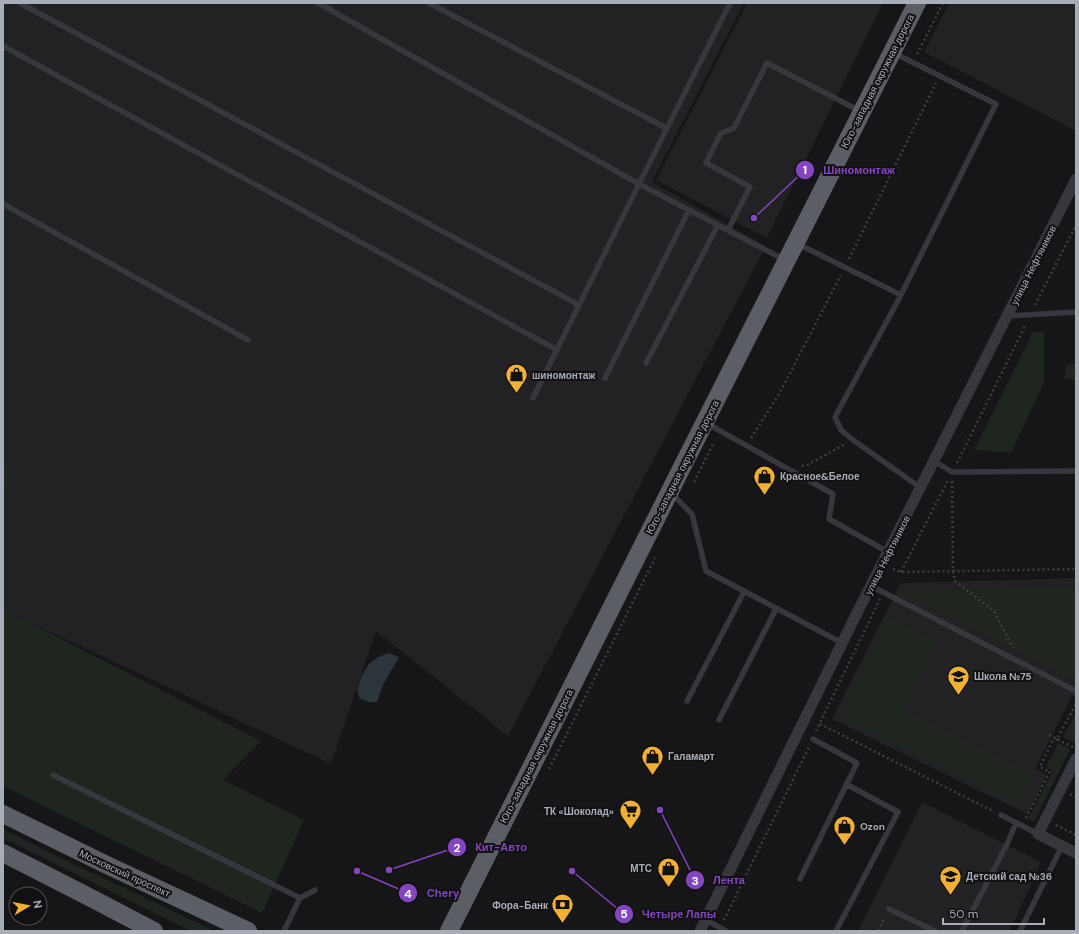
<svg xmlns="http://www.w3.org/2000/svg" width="1079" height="934" font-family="'DM Sans',sans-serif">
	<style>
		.built { fill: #222225 }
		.green { fill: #1e261f }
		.water { fill: #2c353c }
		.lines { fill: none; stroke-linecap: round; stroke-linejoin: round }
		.path { stroke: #3d3f44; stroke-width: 2.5; stroke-dasharray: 2 3; stroke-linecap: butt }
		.service { stroke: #37383d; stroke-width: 5.5 }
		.minor { stroke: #37383d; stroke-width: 11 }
		.trunk { stroke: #5b5e65; stroke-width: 18 }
		.labels { text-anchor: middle; stroke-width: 4; stroke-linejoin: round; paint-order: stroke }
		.street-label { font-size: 10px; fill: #a8adb8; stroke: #111113 }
		.poi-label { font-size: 10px; font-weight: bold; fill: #a8adb8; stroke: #111113; text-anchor: start }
		.leader { fill: none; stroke: #8446be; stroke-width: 1.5 }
		.callout-dot { fill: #8446be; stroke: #111113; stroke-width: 1.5 }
		.mark-label { font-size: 12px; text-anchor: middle; font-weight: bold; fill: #fff }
		.callout-label { font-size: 11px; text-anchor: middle; font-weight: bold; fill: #8446be; stroke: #111113; stroke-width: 4; stroke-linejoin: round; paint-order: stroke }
	</style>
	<rect width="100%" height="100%" fill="#161618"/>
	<path class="built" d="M 3,3 L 744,3 L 652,182 L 766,246 L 508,736 L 376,631 L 331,764 L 21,618 L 3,606 L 3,502 L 12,476 L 3,455 Z
		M 747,3 L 883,3 L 767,238 L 656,180 Z
		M 949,3 L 1076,3 L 1076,131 L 924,52 Z
		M 1076,578 L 1076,696 L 1072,696 L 1035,769 L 1047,775 L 1027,814 L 832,719 L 901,583 Z
		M 922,802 L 1041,862 L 1010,931 L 858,931 Z"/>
	<path class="green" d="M 1033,332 L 1044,332 L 1044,382 L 1011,453 L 974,450 Z
		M 1076,364 L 1076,380 L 1064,379 L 1067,365 Z
		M 3,455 L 12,476 L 3,502 Z
		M 1076,587 L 1076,681 L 903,592 Z
		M 3,606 L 21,618 L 261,741 L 223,780 L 304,820 L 262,913 L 3,786 Z
		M 888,616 L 937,640 L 903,709 L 1032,774 L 1016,805 L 839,716 Z
		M 1076,712 L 1076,741 L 1075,743 L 1063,737 Z
		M 1058,743 L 1070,749 L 1034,822 L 1028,819 L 1053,771 L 1046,767 Z
		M 3,829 L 71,863 L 215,931 L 191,931 L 3,838 Z"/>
	<path class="water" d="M 389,653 L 399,657 L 383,685 L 377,702 L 368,702 L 359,698 L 357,689 L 362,675 L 369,664 L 378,657 Z"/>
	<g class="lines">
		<path class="path" d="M 917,54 L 943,3
			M 849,259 L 936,83
			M 1035,305 L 1076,225
			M 751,438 L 778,396 L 841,275
			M 957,463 L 1026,324
			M 802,466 L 807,465 L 845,444
			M 952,481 L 953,571 L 955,581 L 994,611 L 1013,648
			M 694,482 L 714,442
			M 893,569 L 901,572 L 1076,569
			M 901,572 L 948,480
			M 820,724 L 993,811
			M 816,731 L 880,599
			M 1049,735 L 1057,739
			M 1073,747 L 1057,739 L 1076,704
			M 549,769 L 655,558
			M 1070,794 L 1076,797
			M 1026,818 L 1050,772 L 1040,767 L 1052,742 L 1057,739
			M 1056,825 L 1076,835
			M 724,920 L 809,747
			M 878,931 L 885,917"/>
		<path class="service" d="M 20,3 L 579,305
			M 318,3 L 639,184 L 730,3
			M 429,3 L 666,128
			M 3,46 L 557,350
			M 894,53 L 996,104 L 901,295
			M 3,204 L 248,340
			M 728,230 L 750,187 L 706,163 L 721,133 L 734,128 L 767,63 L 860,111
			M 798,244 L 901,295 L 835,417 L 841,430 L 853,440 L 921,488
			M 1007,316 L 1076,312
			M 646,363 L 718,225
			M 605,378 L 689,210
			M 533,398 L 639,184 L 785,260
			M 706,423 L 833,494 L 829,519 L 888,552
			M 934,461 L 952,472 L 1076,471
			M 672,494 L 692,514 L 706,571 L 842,643
			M 871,586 L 1076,691
			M 687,701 L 744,592
			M 719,720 L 776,609
			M 53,775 L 300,898
			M 1001,815 L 1038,834
			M 800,879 L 857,763 L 813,739
			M 889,909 L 935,931
			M 706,920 L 726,931
			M 284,931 L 300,898 L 315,890
			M 836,931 L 898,812 L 846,784
			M 962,931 L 1007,844 L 1016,823
			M 1020,931 L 1062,846"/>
		<path class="minor" d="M 1076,759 L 1038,834 L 1076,853
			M 700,931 L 854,619 L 1076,179"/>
		<path class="trunk" d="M 3,814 L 109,866 L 248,931
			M 3,853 L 91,898 L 154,931
			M 449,931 C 603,621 761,312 917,3"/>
	</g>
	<defs>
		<symbol id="shop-pin" viewBox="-11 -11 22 30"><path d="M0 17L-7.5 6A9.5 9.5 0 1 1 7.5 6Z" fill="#f2b134" stroke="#111113"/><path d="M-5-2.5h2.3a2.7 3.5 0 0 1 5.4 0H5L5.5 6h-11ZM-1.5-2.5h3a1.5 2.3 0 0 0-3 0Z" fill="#111"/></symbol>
		<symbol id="school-pin" viewBox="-11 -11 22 30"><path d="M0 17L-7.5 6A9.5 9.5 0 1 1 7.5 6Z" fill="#f2b134" stroke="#111113"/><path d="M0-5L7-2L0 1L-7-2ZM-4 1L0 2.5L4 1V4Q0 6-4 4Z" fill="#111"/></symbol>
		<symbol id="supermarket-pin" viewBox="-11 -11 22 30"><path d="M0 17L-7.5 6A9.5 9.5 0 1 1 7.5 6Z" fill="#f2b134" stroke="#111113"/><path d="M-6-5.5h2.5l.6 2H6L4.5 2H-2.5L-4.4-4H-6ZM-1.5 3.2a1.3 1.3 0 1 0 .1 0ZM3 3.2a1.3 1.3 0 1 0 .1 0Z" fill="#111"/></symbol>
		<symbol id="bank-pin" viewBox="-11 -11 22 30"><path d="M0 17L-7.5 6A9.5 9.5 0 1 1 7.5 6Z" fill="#f2b134" stroke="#111113"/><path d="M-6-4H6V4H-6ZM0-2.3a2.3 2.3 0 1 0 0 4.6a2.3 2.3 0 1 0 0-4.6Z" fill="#111"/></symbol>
	</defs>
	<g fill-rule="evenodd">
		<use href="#shop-pin" x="504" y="362" width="25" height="34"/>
		<use href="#shop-pin" x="752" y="464" width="25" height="34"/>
		<use href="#school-pin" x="946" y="664" width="25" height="34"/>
		<use href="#shop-pin" x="640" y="744" width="25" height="34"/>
		<use href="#supermarket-pin" x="618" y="798" width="25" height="34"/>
		<use href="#shop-pin" x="832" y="814" width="25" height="34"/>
		<use href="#shop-pin" x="656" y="856" width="25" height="34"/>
		<use href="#school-pin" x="938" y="864" width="25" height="34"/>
		<use href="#bank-pin" x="550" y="892" width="25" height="34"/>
	</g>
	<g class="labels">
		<g class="street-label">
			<text transform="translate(877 81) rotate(-63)" y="4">Юго-западная окружная дорога</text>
			<text transform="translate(1033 265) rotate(-63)" y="4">улица Нефтяников</text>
			<text transform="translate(682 467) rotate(-63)" y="4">Юго-западная окружная дорога</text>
			<text transform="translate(887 555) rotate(-63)" y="4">улица Нефтяников</text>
			<text transform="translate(536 756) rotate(-63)" y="4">Юго-западная окружная дорога</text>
			<text transform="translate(125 873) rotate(25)" y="4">Московский проспект</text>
		</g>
		<g class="poi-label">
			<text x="532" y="379">шиномонтаж</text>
			<text x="780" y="480">Красное&amp;Белое</text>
			<text x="974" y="680">Школа №75</text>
			<text x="668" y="760">Галамарт</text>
			<text x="614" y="815" text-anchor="end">ТК «Шоколад»</text>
			<text x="860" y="830">Ozon</text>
			<text x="652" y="872" text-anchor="end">МТС</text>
			<text x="966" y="880">Детский сад №36</text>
			<text x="548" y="909" text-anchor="end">Фора-Банк</text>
		</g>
	</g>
	<path class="leader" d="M754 218L805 170M389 870L457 847M660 810L695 880M357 871L408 893M572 871L624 914"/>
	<g class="callout-dot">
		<circle cx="754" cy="218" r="4"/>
		<circle cx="389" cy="870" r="4"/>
		<circle cx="660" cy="810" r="4"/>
		<circle cx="357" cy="871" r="4"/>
		<circle cx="572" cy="871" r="4"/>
		<circle cx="805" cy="170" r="10"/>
		<circle cx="457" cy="847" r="10"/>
		<circle cx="695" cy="880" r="10"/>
		<circle cx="408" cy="893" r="10"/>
		<circle cx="624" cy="914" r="10"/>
	</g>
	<g class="mark-label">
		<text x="805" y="174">1</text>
		<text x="457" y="852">2</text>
		<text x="695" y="885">3</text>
		<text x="408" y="898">4</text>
		<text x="624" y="918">5</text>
	</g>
	<g class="callout-label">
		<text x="859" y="174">Шиномонтаж</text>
		<text x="501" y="851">Кит-Авто</text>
		<text x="729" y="884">Лента</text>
		<text x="443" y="897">Chery</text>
		<text x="679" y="918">Четыре Лапы</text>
	</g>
	<rect width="1079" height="934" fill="none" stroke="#a8adb8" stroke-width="8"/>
	<g transform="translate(28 906) rotate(80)"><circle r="19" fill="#111113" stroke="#4d4f55"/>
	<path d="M0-3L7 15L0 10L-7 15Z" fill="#f2b134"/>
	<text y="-6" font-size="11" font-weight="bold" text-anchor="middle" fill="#a8adb8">N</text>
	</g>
	<path d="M943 918v6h101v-6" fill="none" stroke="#a8adb8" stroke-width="2"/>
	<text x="949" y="918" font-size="12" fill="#a8adb8" stroke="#111113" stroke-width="3" paint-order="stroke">50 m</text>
</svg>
